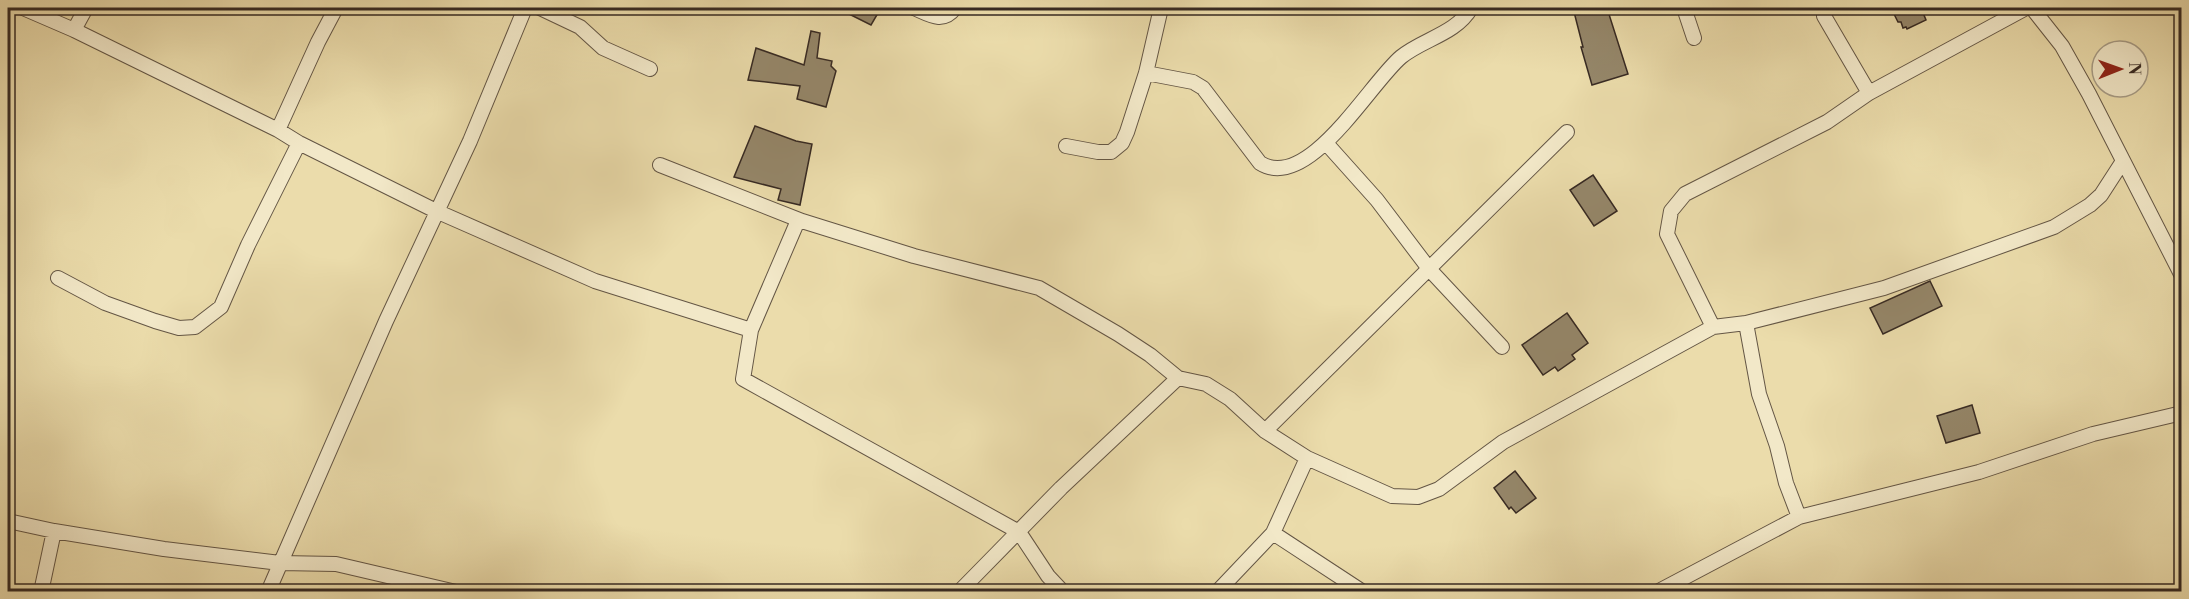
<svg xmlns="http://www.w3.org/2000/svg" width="2189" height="599" font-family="'Libre Bodoni',serif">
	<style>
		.building { fill: #95876a; stroke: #372a23; stroke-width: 1.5 }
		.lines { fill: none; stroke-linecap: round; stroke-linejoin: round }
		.street-casing { stroke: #645645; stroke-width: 16 }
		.street { stroke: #f2e8c8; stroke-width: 14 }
	</style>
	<rect width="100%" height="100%" fill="#ebdcab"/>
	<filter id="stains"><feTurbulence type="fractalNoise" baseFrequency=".00333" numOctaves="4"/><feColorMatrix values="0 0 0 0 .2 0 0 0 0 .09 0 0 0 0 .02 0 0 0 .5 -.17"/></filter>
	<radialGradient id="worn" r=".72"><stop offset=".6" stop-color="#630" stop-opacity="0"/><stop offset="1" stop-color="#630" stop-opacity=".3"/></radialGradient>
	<path class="building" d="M 837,8 L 881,8 L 871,25 Z
		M 1573,8 L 1607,8 L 1628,74 L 1592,85 L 1581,47 L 1583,47 Z
		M 1891,8 L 1921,8 L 1926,20 L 1907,29 L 1906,27 L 1903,28 L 1901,22 L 1898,22 Z
		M 811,31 L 820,33 L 817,58 L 832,61 L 831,66 L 836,71 L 826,107 L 797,99 L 800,86 L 748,80 L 756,48 L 804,65 Z
		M 755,126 L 796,141 L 812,144 L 800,205 L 778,200 L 781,189 L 734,177 Z
		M 1593,175 L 1617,211 L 1594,226 L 1570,190 Z
		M 1930,281 L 1942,306 L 1883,334 L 1870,308 Z
		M 1567,313 L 1588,343 L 1572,355 L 1575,359 L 1558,371 L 1555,367 L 1543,375 L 1522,345 Z
		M 1972,405 L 1980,433 L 1946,443 L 1937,416 Z
		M 1515,471 L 1536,498 L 1516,513 L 1511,507 L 1509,509 L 1494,488 Z"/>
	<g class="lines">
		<defs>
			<path id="street" d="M 23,8 L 74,30 L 278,130 L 299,143 L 436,211 L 595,281 L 751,330
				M 540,8 L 580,27 L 603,48 L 650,69
				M 914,8 C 930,15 943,24 955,8
				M 1684,8 L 1694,38
				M 2032,8 L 2062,46 L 2089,94 L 2182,276
				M 1824,16 L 1869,93
				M 74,30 L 86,8
				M 1146,73 L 1193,82 L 1203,88 L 1260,163 C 1308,193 1370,83 1401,57 C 1423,39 1456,34 1471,8
				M 278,130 L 318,42 L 336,8
				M 1326,143 L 1377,200 L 1430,270 L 1502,347
				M 1066,146 L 1098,152 L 1111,152 L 1122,143 L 1127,132 L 1146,73 L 1161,8
				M 660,165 L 802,221
				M 58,278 L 105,303 L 155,321 L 179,328 L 195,327 L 221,307 L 248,245 L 299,143
				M 1746,323 L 1759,394 L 1777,446 L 1786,483 L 1799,517
				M 1713,327 L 1667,234 L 1671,211 L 1685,194 L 1827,122 L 1869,93 L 2026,8
				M 1265,431 L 1567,132
				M 8,521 L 54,531 L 164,549 L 280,563 L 336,564 L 456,592
				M 1273,533 L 1363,592
				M 41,592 L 54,531
				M 268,592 L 386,321 L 470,141 L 525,8
				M 959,592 L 1061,488 L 1178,378
				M 1063,592 L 1048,576 L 1019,532 L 743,379 L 751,330 L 796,225 L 802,221 L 914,256 L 1039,288 L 1118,334 L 1150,355 L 1178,378 L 1206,384 L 1230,399 L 1265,431 L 1307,458 L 1392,496 L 1418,497 L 1439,489 L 1503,442 L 1713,327 L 1746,323 L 1884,288 L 2054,227 L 2090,205 L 2101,195 L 2123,161
				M 1217,592 L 1273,533 L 1307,458
				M 1657,592 L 1799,517 L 1979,472 L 2093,434 L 2182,413"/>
		</defs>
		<use href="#street" class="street-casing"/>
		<use href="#street" class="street"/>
	</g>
	<rect width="2189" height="599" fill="none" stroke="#ebdcab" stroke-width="30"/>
	<rect x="9" y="9" width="2171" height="581" fill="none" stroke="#372a23" stroke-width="3"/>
	<rect x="15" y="15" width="2159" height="569" fill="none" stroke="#372a23" stroke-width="1.5"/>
	<g transform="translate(2120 69) rotate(89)"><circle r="28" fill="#f2e8c8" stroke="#a79c86" stroke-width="1.5"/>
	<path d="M0-4.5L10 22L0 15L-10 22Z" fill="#8f2418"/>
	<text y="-9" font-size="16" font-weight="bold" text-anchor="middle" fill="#372a23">N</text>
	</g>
	<rect width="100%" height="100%" filter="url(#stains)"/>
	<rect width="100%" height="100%" fill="url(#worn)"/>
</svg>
